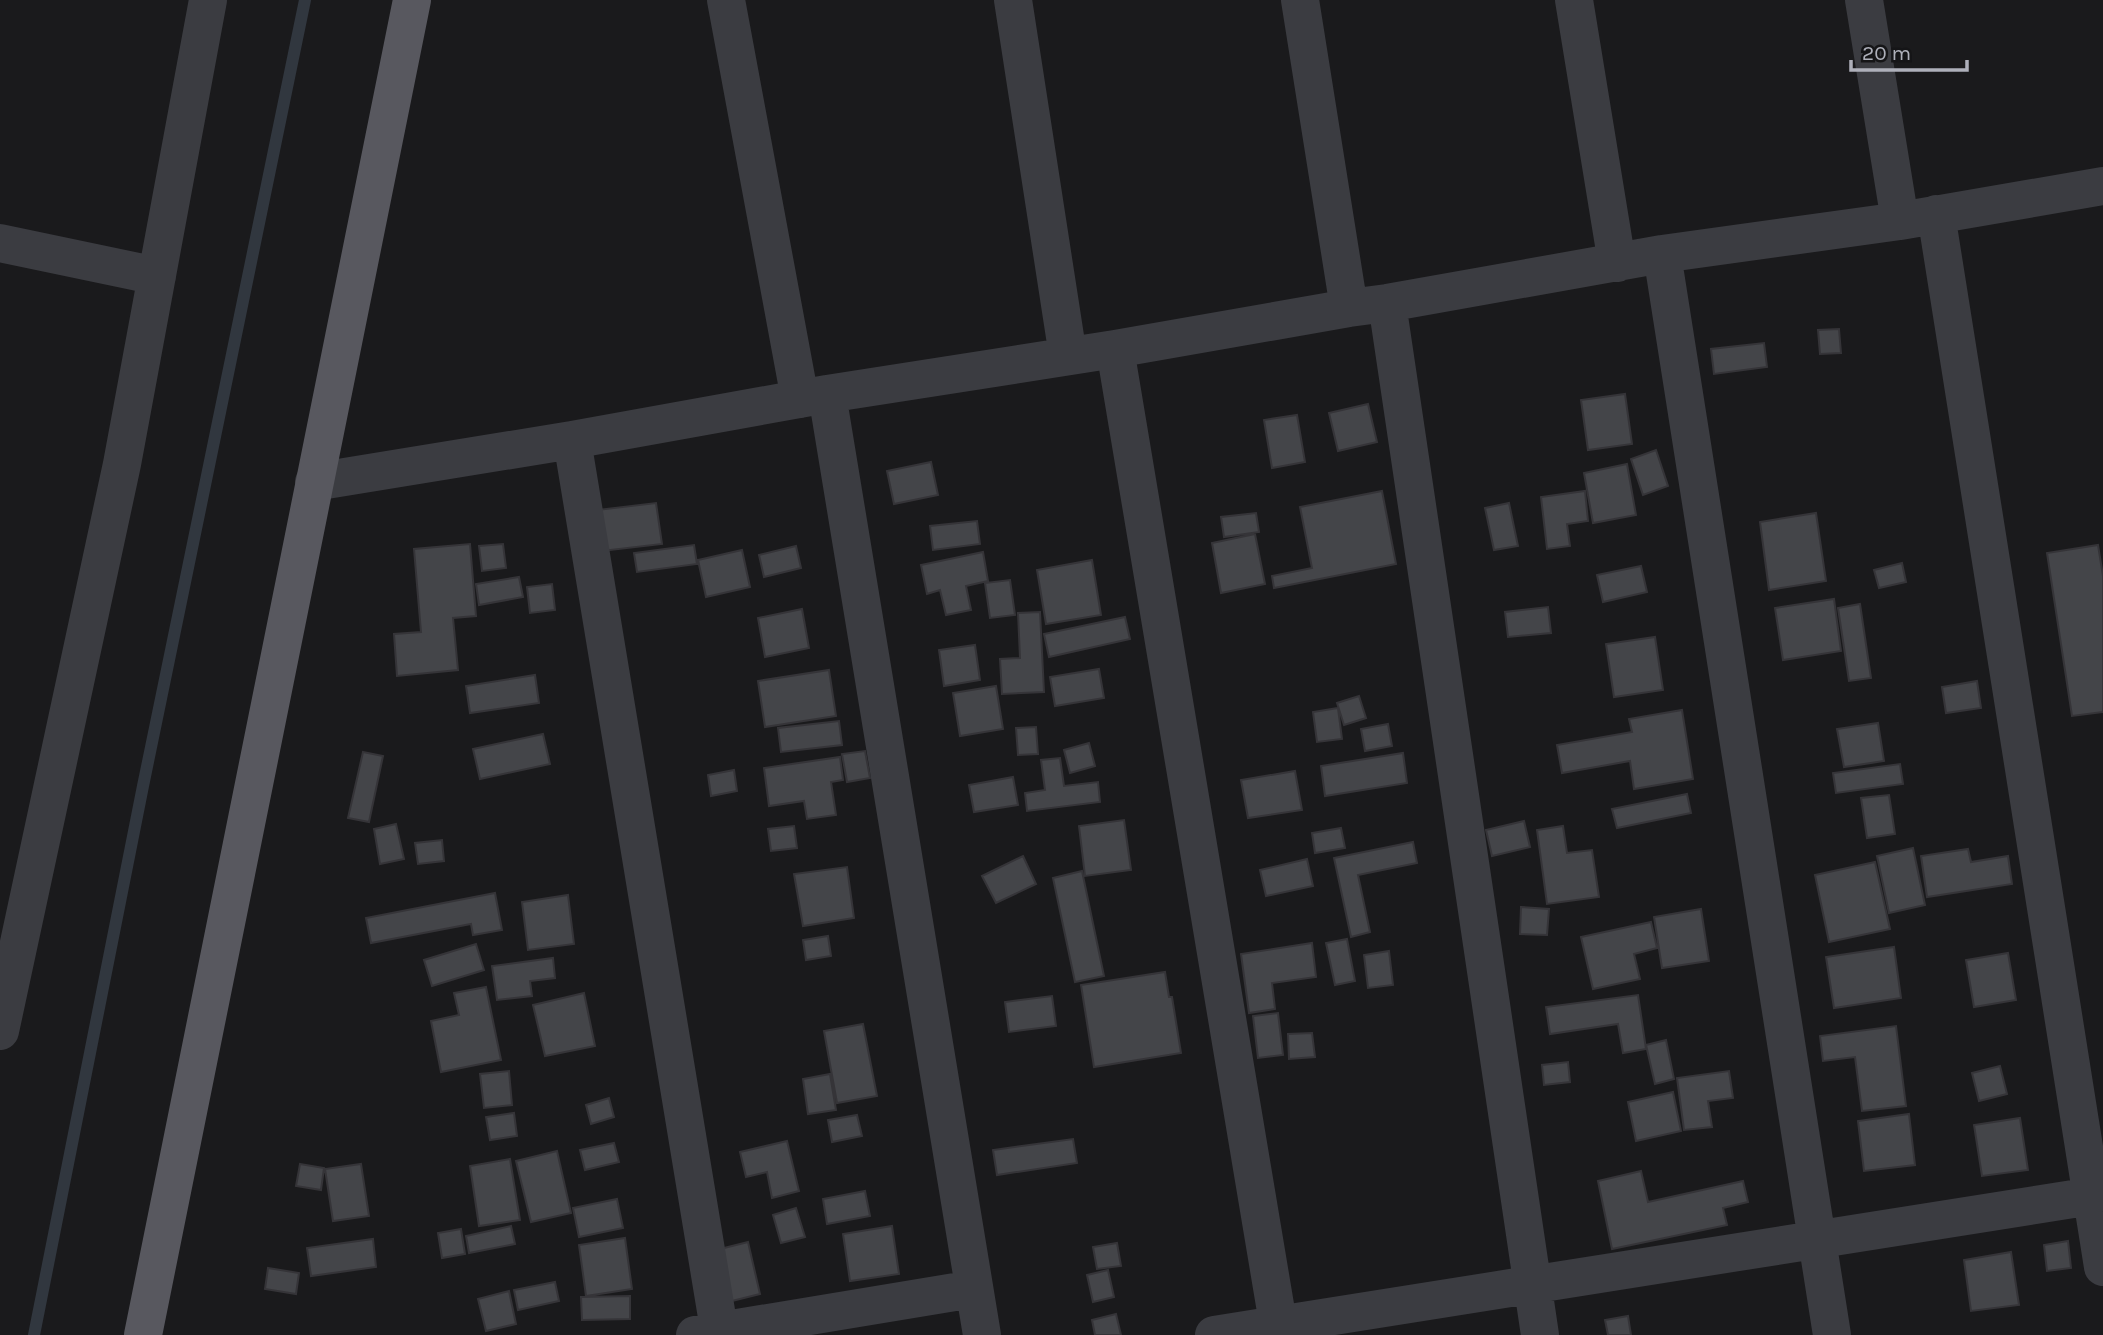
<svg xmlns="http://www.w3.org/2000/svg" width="2103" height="1335" font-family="Karla,sans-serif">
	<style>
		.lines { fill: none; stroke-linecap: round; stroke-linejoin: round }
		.stream { stroke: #31373f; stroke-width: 12 }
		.building { fill: #444549; stroke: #353438; stroke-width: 2 }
		.street { stroke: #3b3c41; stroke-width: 38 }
		.primary { stroke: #58585f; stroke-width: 38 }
	</style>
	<rect width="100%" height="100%" fill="#1a1a1c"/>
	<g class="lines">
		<path class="stream" d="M 34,1335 L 143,786 L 305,0"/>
	</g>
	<path class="building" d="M 1839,329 L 1841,353 L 1820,354 L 1818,330 Z
		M 1764,343 L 1767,367 L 1714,374 L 1711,349 Z
		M 1625,394 L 1632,444 L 1588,450 L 1581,400 Z
		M 1368,404 L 1377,442 L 1338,451 L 1329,413 Z
		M 1297,415 L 1305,462 L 1272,468 L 1264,420 Z
		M 1656,450 L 1668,486 L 1643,495 L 1631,459 Z
		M 931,462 L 938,495 L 894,504 L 887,471 Z
		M 1627,464 L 1636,515 L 1593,523 L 1584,473 Z
		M 1382,491 L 1396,564 L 1274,588 L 1272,576 L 1312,568 L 1300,507 Z
		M 1585,491 L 1588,521 L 1567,524 L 1570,546 L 1547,549 L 1541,497 Z
		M 656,503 L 662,544 L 602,551 L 597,510 Z
		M 1509,503 L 1518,546 L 1494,550 L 1485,508 Z
		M 1256,513 L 1259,532 L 1224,537 L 1221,517 Z
		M 1816,513 L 1826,581 L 1769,590 L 1760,522 Z
		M 977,521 L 980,544 L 933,550 L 930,526 Z
		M 1255,534 L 1265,584 L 1221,593 L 1212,543 Z
		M 470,544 L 476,616 L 453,618 L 458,670 L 397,676 L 394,634 L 421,632 L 414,549 Z
		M 503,544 L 506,568 L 482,571 L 479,546 Z
		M 694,545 L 697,564 L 637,572 L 634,553 Z
		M 2098,545 L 2103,576 L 2103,712 L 2072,716 L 2047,553 Z
		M 796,546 L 801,568 L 764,577 L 759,555 Z
		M 742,550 L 750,587 L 706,597 L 698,560 Z
		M 983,552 L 988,581 L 966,586 L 971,610 L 946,615 L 940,590 L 927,594 L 921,565 Z
		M 1092,560 L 1101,615 L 1046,624 L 1037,570 Z
		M 1902,563 L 1906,582 L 1879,588 L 1874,570 Z
		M 1641,566 L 1647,592 L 1603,602 L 1597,575 Z
		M 519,577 L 523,597 L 479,605 L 476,584 Z
		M 1010,580 L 1015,615 L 990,618 L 985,583 Z
		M 552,584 L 555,610 L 530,613 L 527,587 Z
		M 1834,599 L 1841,651 L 1783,660 L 1775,608 Z
		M 1860,604 L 1871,678 L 1849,681 L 1838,608 Z
		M 1548,607 L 1551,633 L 1508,637 L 1505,612 Z
		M 802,609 L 809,648 L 765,657 L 758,618 Z
		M 1040,612 L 1044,692 L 1002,694 L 1000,659 L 1020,658 L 1018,613 Z
		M 1125,617 L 1130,639 L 1049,657 L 1044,634 Z
		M 1655,637 L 1663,690 L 1614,697 L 1606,644 Z
		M 975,645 L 980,680 L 944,686 L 939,650 Z
		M 1099,669 L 1104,698 L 1055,706 L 1050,677 Z
		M 829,670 L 836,716 L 765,727 L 758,681 Z
		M 535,675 L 539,703 L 470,713 L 466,686 Z
		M 1977,681 L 1981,708 L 1946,713 L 1942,687 Z
		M 996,686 L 1003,729 L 960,736 L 953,693 Z
		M 1359,696 L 1366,718 L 1344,725 L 1337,703 Z
		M 1338,708 L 1342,739 L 1317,742 L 1313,712 Z
		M 1682,710 L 1693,779 L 1634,789 L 1630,761 L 1562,773 L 1557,745 L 1632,732 L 1629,719 Z
		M 839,721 L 842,745 L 781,752 L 778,728 Z
		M 1878,723 L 1884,761 L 1844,767 L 1837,729 Z
		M 1388,724 L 1392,746 L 1365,751 L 1361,729 Z
		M 1036,727 L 1038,754 L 1018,755 L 1016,728 Z
		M 543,734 L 550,764 L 480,779 L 473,749 Z
		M 1089,743 L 1095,766 L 1070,773 L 1064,750 Z
		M 865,751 L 870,778 L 847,782 L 842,754 Z
		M 363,752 L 383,756 L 369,822 L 348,818 Z
		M 1403,753 L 1407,783 L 1325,796 L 1321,766 Z
		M 840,757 L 843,780 L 831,782 L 836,815 L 807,819 L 804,801 L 769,806 L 764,768 Z
		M 1060,758 L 1064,786 L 1098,782 L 1100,802 L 1027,811 L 1025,793 L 1045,790 L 1041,760 Z
		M 1900,764 L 1903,784 L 1836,793 L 1833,773 Z
		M 734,770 L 737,791 L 711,796 L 708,775 Z
		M 1295,771 L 1302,810 L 1248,818 L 1241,780 Z
		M 1013,777 L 1018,805 L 974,812 L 969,785 Z
		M 1687,794 L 1691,813 L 1617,828 L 1612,809 Z
		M 1889,795 L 1895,834 L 1867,838 L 1861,798 Z
		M 1124,820 L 1131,870 L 1085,876 L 1079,826 Z
		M 1524,821 L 1530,847 L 1492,856 L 1486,830 Z
		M 396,824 L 404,859 L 380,864 L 374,829 Z
		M 794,826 L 797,848 L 771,851 L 768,829 Z
		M 1563,826 L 1567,853 L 1592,850 L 1599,897 L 1547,904 L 1537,830 Z
		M 1341,828 L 1345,848 L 1315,853 L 1312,833 Z
		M 442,840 L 444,861 L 418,864 L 415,843 Z
		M 1413,842 L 1417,863 L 1358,875 L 1370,932 L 1351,937 L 1334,858 Z
		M 1913,848 L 1925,905 L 1889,913 L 1877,856 Z
		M 1968,849 L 1971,862 L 2008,856 L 2012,884 L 1927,897 L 1921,856 Z
		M 1023,856 L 1036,884 L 996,903 L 982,876 Z
		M 1307,859 L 1313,886 L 1266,896 L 1260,870 Z
		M 1875,862 L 1890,929 L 1829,942 L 1815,875 Z
		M 847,867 L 854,918 L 803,926 L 794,874 Z
		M 1082,871 L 1104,976 L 1075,982 L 1053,878 Z
		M 495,893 L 502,930 L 473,935 L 471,924 L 371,943 L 366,918 Z
		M 568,895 L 574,944 L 528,950 L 522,902 Z
		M 1521,907 L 1549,909 L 1547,935 L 1520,934 Z
		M 1701,909 L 1709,961 L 1662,968 L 1654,917 Z
		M 1651,922 L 1657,948 L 1634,954 L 1640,979 L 1593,989 L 1581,937 Z
		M 828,936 L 831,956 L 806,960 L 803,940 Z
		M 1347,939 L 1355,981 L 1335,985 L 1326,943 Z
		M 1312,943 L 1316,977 L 1272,983 L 1275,1009 L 1249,1013 L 1241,954 Z
		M 476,944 L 484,970 L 432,986 L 424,960 Z
		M 1894,947 L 1901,998 L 1834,1008 L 1826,957 Z
		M 1389,951 L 1393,985 L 1368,988 L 1364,955 Z
		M 2008,953 L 2016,1000 L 1974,1007 L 1966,960 Z
		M 553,958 L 555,978 L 530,981 L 532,996 L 497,1000 L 492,966 Z
		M 1165,972 L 1169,997 L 1172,997 L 1181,1053 L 1094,1067 L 1081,985 Z
		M 486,987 L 501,1060 L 441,1072 L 431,1021 L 459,1015 L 454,993 Z
		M 584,993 L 595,1046 L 545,1056 L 533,1005 Z
		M 1638,995 L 1646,1049 L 1623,1053 L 1618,1024 L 1550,1034 L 1546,1007 Z
		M 1052,996 L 1056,1026 L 1009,1032 L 1005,1002 Z
		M 1278,1013 L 1283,1055 L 1258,1058 L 1253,1016 Z
		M 863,1024 L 877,1096 L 837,1103 L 824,1031 Z
		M 1896,1026 L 1906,1106 L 1862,1111 L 1855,1057 L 1823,1061 L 1820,1036 Z
		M 1312,1033 L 1315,1057 L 1289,1059 L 1288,1034 Z
		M 1666,1040 L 1674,1079 L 1655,1084 L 1646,1045 Z
		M 1568,1062 L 1570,1082 L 1544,1085 L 1542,1065 Z
		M 2000,1066 L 2007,1094 L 1979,1101 L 1972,1073 Z
		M 509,1071 L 512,1105 L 484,1108 L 480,1074 Z
		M 1729,1071 L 1733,1098 L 1708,1101 L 1712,1127 L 1684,1130 L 1677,1078 Z
		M 830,1074 L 836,1110 L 808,1114 L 803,1079 Z
		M 1673,1092 L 1681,1131 L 1636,1141 L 1628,1102 Z
		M 609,1098 L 614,1117 L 591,1124 L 586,1105 Z
		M 514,1113 L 517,1136 L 490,1140 L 486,1117 Z
		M 1909,1114 L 1915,1165 L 1864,1171 L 1858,1121 Z
		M 857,1115 L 862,1136 L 832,1142 L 828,1120 Z
		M 2020,1118 L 2028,1170 L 1982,1176 L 1974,1125 Z
		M 1073,1139 L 1077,1163 L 997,1175 L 993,1150 Z
		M 787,1141 L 799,1191 L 772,1198 L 767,1172 L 746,1177 L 740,1152 Z
		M 614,1143 L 619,1162 L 585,1170 L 580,1150 Z
		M 557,1151 L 571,1213 L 531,1222 L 516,1161 Z
		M 510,1159 L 520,1220 L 479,1226 L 470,1166 Z
		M 300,1164 L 324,1168 L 321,1190 L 296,1186 Z
		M 361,1164 L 369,1216 L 333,1221 L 325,1169 Z
		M 1641,1171 L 1648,1202 L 1743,1181 L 1748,1202 L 1723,1208 L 1727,1225 L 1612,1249 L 1598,1181 Z
		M 865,1191 L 870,1216 L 827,1224 L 823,1199 Z
		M 617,1199 L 623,1228 L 579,1237 L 573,1208 Z
		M 796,1208 L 805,1237 L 781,1243 L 773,1215 Z
		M 511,1226 L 515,1244 L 469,1253 L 466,1236 Z
		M 892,1226 L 899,1274 L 850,1281 L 843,1234 Z
		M 461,1229 L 465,1254 L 442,1258 L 438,1233 Z
		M 625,1238 L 632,1289 L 586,1296 L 579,1245 Z
		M 373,1239 L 376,1267 L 311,1276 L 307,1248 Z
		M 2068,1241 L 2071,1268 L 2047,1271 L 2044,1245 Z
		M 748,1242 L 760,1294 L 732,1301 L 720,1249 Z
		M 1117,1243 L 1121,1266 L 1097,1269 L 1093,1247 Z
		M 2011,1252 L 2019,1305 L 1971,1311 L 1964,1260 Z
		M 268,1268 L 299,1273 L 296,1294 L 265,1289 Z
		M 1108,1270 L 1114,1297 L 1093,1302 L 1087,1275 Z
		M 555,1282 L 559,1301 L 518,1310 L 514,1290 Z
		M 509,1291 L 516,1324 L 486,1331 L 478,1299 Z
		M 630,1296 L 630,1319 L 582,1320 L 581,1297 Z
		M 1116,1314 L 1121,1335 L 1095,1335 L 1092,1320 Z
		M 1628,1316 L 1631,1335 L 1608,1335 L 1605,1320 Z"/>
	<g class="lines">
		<path class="street" d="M 726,0 L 800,399
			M 1013,0 L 1068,356
			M 1300,0 L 1349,308
			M 1574,0 L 1617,263
			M 1864,0 L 1900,221
			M 1936,214 L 2103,1267
			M 0,243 L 157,276
			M 1662,254 L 1832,1335
			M 1387,303 L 1540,1335
			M 1115,349 L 1280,1335
			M 827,394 L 982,1335
			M 572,440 L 720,1335
			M 314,482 L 572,440 L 827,394 L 1115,349 L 1349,308 L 1387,303 L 1662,254 L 1900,221 L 2103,186
			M 0,1031 L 122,464 L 208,0
			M 695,1335 L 973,1289
			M 1214,1335 L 2092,1196"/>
		<path class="primary" d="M 143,1335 L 412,0"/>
	</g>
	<path d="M1851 60v10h116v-10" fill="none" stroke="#aeb0ba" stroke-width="3.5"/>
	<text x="1862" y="60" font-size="21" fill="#aeb0ba" stroke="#151517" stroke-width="5" paint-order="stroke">20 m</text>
</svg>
